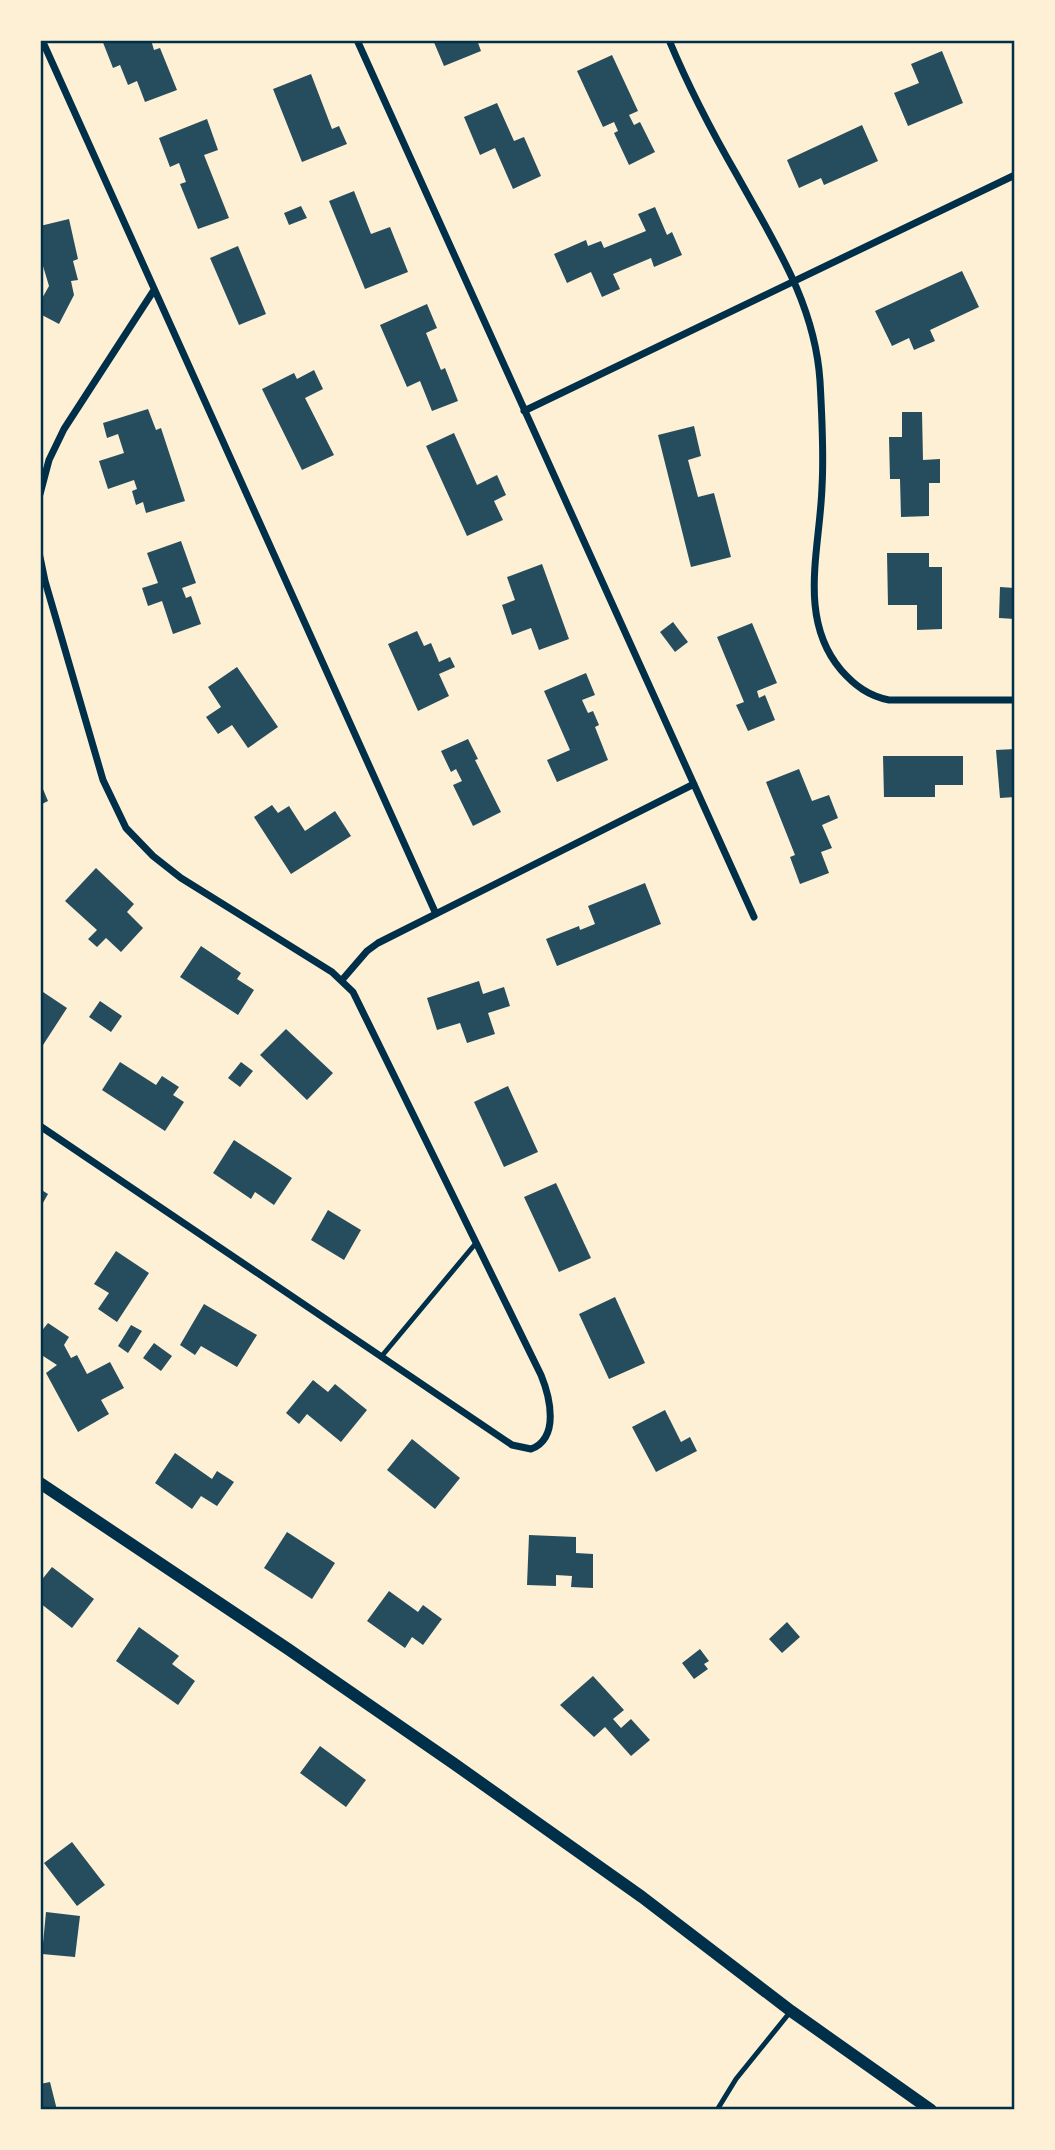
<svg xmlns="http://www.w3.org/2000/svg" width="1055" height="2150" font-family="'Alegreya Sans',sans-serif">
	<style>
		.building { fill: #264d5e }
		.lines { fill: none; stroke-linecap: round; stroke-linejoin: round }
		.service { stroke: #003049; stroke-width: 5 }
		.minor { stroke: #003049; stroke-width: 7 }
		.tertiary { stroke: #003049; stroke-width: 12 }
		.neatline { fill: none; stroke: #003049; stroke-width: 2.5 }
	</style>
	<rect width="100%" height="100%" fill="#fdf0d5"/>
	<path class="building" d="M 102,40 L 151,40 L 154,50 L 160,48 L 177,90 L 145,102 L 137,81 L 128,85 L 120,65 L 113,68 Z
		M 433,40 L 477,40 L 481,51 L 444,66 Z
		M 942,51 L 963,103 L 908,126 L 894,93 L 919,83 L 911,64 Z
		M 612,55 L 638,111 L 629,115 L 634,125 L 640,122 L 655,152 L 629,165 L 614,133 L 618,131 L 614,122 L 603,127 L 577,71 Z
		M 311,74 L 332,129 L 339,126 L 347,144 L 302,162 L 273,89 Z
		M 497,103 L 514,141 L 524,137 L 541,176 L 513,189 L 495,148 L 480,155 L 464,117 Z
		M 207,119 L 218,150 L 204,155 L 229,218 L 198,229 L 180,184 L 186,182 L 179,163 L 170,167 L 159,138 Z
		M 862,125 L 878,161 L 824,185 L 821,178 L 799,188 L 787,160 Z
		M 354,191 L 371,234 L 390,227 L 408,272 L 365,289 L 329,201 Z
		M 301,206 L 307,218 L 289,225 L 284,213 Z
		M 655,207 L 667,235 L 672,232 L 682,255 L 654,267 L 651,258 L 613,274 L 620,289 L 602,297 L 591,272 L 567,283 L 554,254 L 586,240 L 588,246 L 601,241 L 604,248 L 646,231 L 638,214 Z
		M 69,219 L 78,259 L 73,261 L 78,280 L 71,281 L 74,295 L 59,324 L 40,314 L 40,302 L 49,286 L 40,256 L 40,226 Z
		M 238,246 L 266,314 L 239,325 L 210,258 Z
		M 962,271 L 979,307 L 930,330 L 935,341 L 914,350 L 909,338 L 892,346 L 875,311 Z
		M 427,304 L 437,328 L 426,333 L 441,370 L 445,368 L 458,401 L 432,411 L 420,381 L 407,387 L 380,325 Z
		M 314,370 L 323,389 L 305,398 L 334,455 L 302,470 L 262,389 L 294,373 L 297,379 Z
		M 148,409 L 156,430 L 161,428 L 185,501 L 146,513 L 143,502 L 136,505 L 132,491 L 137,489 L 134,480 L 108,489 L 99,461 L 124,453 L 118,434 L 107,438 L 103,423 Z
		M 902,412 L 922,412 L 923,460 L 940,459 L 940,483 L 929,483 L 929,516 L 901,517 L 900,479 L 890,479 L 889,437 L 902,437 Z
		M 694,426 L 701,456 L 688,460 L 698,497 L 714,493 L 731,557 L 691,567 L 658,435 Z
		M 454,433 L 477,485 L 497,475 L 506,495 L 494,501 L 503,520 L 467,536 L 426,446 Z
		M 181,541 L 196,583 L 182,588 L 186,598 L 191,596 L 201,624 L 173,634 L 162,601 L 148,606 L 142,588 L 158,583 L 147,553 Z
		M 887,553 L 929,553 L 929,567 L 942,567 L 942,629 L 917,630 L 917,605 L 888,605 Z
		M 542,564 L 569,639 L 539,650 L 531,628 L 512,635 L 502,605 L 515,600 L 507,577 Z
		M 1000,587 L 1015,588 L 1015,619 L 999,618 Z
		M 673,622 L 688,642 L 675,652 L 660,632 Z
		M 752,623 L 777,683 L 757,691 L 759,698 L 765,695 L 775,720 L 748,731 L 736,705 L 744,702 L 717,637 Z
		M 417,631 L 424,646 L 431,643 L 439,662 L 450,657 L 455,667 L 439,674 L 449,696 L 418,711 L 388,644 Z
		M 237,667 L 278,727 L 248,748 L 232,725 L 218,734 L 206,717 L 221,707 L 208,687 Z
		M 586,673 L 595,695 L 582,700 L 588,713 L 593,711 L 599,725 L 595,727 L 608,760 L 557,782 L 547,760 L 570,750 L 544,691 Z
		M 468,739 L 478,759 L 475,760 L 501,812 L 473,826 L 453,785 L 462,781 L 456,769 L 451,772 L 441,751 Z
		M 1015,749 L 1015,797 L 1000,798 L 996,750 Z
		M 883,756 L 963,756 L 963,785 L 935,785 L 935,797 L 884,797 Z
		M 799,769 L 812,801 L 829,795 L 838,818 L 822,825 L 832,848 L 821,852 L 829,873 L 800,884 L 790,857 L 795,855 L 766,782 Z
		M 40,782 L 48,801 L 40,805 Z
		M 272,805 L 278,813 L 289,806 L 305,831 L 335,811 L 351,836 L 291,874 L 254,817 Z
		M 96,868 L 134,904 L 127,912 L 143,928 L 121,952 L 106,938 L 97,947 L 88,939 L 97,930 L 65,901 Z
		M 645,883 L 661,924 L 557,966 L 546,939 L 579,926 L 580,930 L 595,924 L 588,906 Z
		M 201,946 L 241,973 L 237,979 L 254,990 L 238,1015 L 180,977 Z
		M 479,981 L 483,994 L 504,987 L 510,1006 L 488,1013 L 495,1034 L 467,1043 L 460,1023 L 437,1030 L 427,998 Z
		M 40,990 L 67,1008 L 43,1045 L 40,1043 Z
		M 100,1001 L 122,1016 L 111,1032 L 89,1017 Z
		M 286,1029 L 333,1073 L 307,1100 L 260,1055 Z
		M 120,1062 L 156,1085 L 162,1076 L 179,1087 L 173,1095 L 184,1102 L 165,1131 L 102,1090 Z
		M 241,1062 L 253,1071 L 240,1087 L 228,1078 Z
		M 508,1086 L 538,1152 L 504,1167 L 474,1102 Z
		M 234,1140 L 292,1178 L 274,1205 L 255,1192 L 251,1199 L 213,1173 Z
		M 556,1183 L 591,1258 L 559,1272 L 524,1197 Z
		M 40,1189 L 48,1194 L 40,1208 Z
		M 328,1210 L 361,1230 L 344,1260 L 311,1240 Z
		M 116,1251 L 149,1273 L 117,1322 L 98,1309 L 109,1293 L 94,1284 Z
		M 615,1297 L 645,1363 L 609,1379 L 579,1314 Z
		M 204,1304 L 257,1335 L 237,1367 L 201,1346 L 195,1355 L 180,1345 Z
		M 48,1323 L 69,1337 L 64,1345 L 71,1358 L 77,1355 L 87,1374 L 110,1362 L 124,1388 L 101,1400 L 109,1414 L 78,1432 L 46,1373 L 57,1365 L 40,1354 L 40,1333 Z
		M 131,1325 L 142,1331 L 128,1353 L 118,1346 Z
		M 154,1343 L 172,1356 L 161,1371 L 143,1358 Z
		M 313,1380 L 328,1392 L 335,1384 L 367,1410 L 341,1442 L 307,1414 L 299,1424 L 286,1413 Z
		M 665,1410 L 681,1442 L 690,1437 L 697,1451 L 656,1472 L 632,1427 Z
		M 412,1439 L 460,1478 L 435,1509 L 387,1470 Z
		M 175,1453 L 212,1479 L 217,1471 L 234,1482 L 217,1506 L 201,1496 L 192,1509 L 155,1483 Z
		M 287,1532 L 335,1563 L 312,1599 L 264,1568 Z
		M 529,1535 L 576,1537 L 576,1553 L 593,1554 L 593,1588 L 571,1587 L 572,1576 L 556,1575 L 556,1586 L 527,1585 Z
		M 52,1567 L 94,1599 L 72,1628 L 40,1603 L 40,1582 Z
		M 389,1591 L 418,1612 L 423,1605 L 442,1619 L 423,1645 L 412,1637 L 405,1648 L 367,1621 Z
		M 787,1622 L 800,1637 L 782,1653 L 769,1639 Z
		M 139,1627 L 179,1656 L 172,1664 L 195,1681 L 178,1705 L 116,1661 Z
		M 700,1649 L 709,1661 L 704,1664 L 708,1669 L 694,1679 L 682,1663 Z
		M 593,1676 L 624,1710 L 613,1719 L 621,1728 L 631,1719 L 650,1740 L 631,1756 L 605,1727 L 594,1737 L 560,1705 Z
		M 320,1746 L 366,1780 L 346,1807 L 300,1773 Z
		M 72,1842 L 105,1885 L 77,1906 L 44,1863 Z
		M 46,1912 L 80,1916 L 75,1957 L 42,1954 Z
		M 50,2082 L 57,2110 L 40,2110 L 40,2084 Z"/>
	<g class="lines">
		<path class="service" d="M 381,1357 L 476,1243
			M 717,2110 L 736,2079 L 791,2011"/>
		<path class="minor" d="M 42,40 L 436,914
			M 357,40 L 754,917
			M 669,40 C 689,88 712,132 738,177 C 774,242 815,304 820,381 C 822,416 824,452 822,487 C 820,549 797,618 841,670 C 855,686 869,696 889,700 L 1015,700
			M 524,411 L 1015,175
			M 40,494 L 49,460 L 64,429 L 154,290
			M 40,557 L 45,581 L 103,780 L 126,828 L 153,856 L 181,878 L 332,972 L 353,992 L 541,1375 C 550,1397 560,1438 531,1449 L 512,1445 L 40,1126
			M 342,980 L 367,951 L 378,943 L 694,784"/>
		<path class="tertiary" d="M 40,1483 L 288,1649 L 453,1763 L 642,1897 L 791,2011 L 931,2110"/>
	</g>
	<rect width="1055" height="2150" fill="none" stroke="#fdf0d5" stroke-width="84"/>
	<rect x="42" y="42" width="971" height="2066" class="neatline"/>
</svg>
